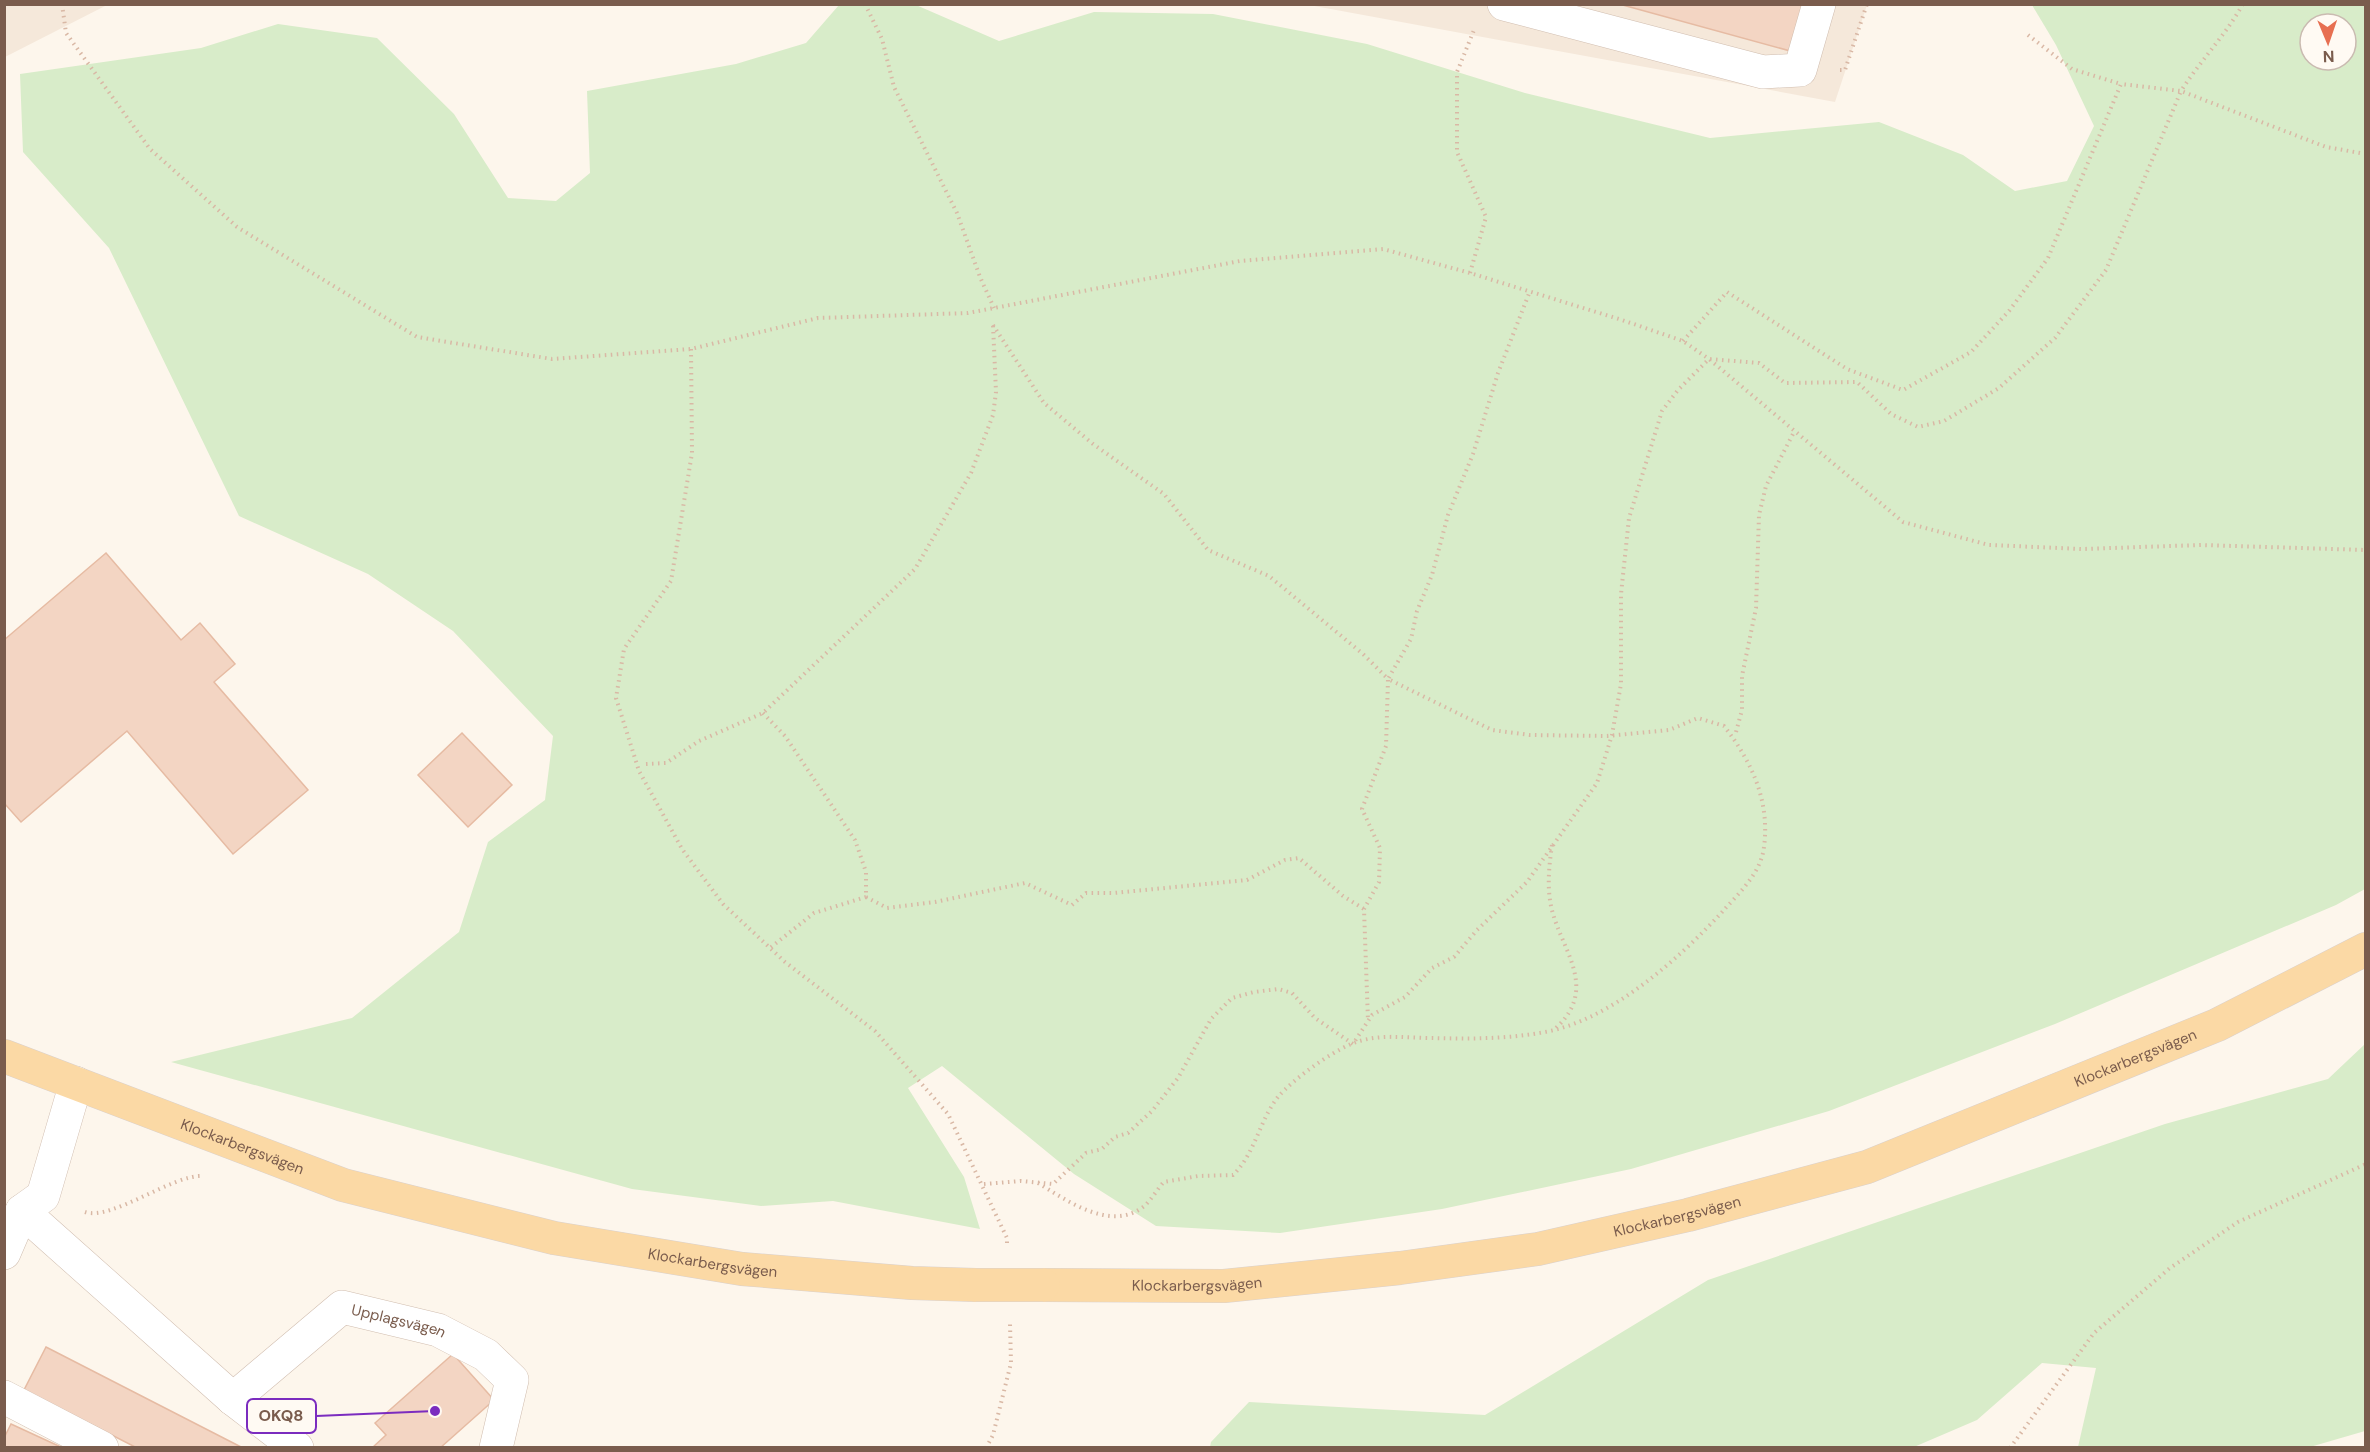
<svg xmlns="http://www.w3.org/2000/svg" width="2370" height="1452" font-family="'DM Sans',sans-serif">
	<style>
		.residential { fill: #f5e8da }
		.green { fill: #d8ecc9; fill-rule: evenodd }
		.building { fill: #f3d5c3; stroke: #e6bba3; stroke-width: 1.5 }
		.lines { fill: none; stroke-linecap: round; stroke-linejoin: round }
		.minor-casing { stroke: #d1beb0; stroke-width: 34 }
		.major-casing { stroke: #dad1cd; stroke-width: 34 }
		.path { stroke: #d9b8a5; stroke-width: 4; stroke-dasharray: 1.5 4.5; stroke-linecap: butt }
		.minor { stroke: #fff; stroke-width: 33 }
		.major { stroke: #fbd9a5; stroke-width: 33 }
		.major-bridge-casing { stroke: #dad1cd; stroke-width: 34; stroke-linecap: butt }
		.major-bridge { stroke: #fbd9a5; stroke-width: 33 }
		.labels { text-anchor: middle; stroke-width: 4.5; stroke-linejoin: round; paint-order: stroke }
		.street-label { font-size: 15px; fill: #7a5c4d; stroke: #fffaf3 }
		.leader { fill: none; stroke: #7b2cbf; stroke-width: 2 }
		.callout-dot { fill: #7b2cbf; stroke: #fffaf3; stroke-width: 2 }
		.callout { fill: #fffaf3; stroke: #7b2cbf; stroke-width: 2 }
		.callout-label { font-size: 16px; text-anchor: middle; font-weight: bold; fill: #7a5c4d }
	</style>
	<rect width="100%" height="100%" fill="#fdf6ec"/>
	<path class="residential" d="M 5,4 L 107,4 L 107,5 L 5,57 Z
		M 1309,5 L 1867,5 L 1835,102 Z"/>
	<path class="green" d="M 839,5 L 916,5 L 999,41 L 1094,12 L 1213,14 L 1367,44 L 1525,93 L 1710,138 L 1879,122 L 1963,155 L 2015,191 L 2067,181 L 2094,126 L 2056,45 L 2032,5 L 2365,5 L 2365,889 L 2336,905 L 2055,1024 L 1829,1111 L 1631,1169 L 1442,1209 L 1280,1233 L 1156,1226 L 1074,1174 L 942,1066 L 908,1088 L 964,1177 L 980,1229 L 833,1201 L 761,1206 L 632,1189 L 171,1062 L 352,1018 L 459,932 L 488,842 L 545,800 L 553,736 L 453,631 L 368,574 L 239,516 L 109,248 L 23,152 L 20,74 L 201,48 L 278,24 L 377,38 L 454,114 L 508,198 L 556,201 L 590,173 L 587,91 L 736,64 L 806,43 ZM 2310,24 L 2346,24 L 2346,60 L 2310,60 Z
		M 2365,1044 L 2365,1431 L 2310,1447 L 2078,1447 L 2096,1368 L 2042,1363 L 1977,1420 L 1914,1447 L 1210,1447 L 1211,1442 L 1249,1402 L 1485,1415 L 1708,1280 L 2165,1124 L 2328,1079 Z"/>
	<path class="building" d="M 1619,4 L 1806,4 L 1794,52 Z
		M 106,553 L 181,640 L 200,623 L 235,664 L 214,682 L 308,790 L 233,854 L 127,731 L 21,822 L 4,803 L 4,640 Z
		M 462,733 L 512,785 L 468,827 L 418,775 Z
		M 46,1347 L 243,1448 L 137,1448 L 24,1390 Z
		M 453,1354 L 494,1400 L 440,1448 L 372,1448 L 386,1435 L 375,1423 Z
		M 11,1424 L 63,1448 L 4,1448 L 4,1438 Z"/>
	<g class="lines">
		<defs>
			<g id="minor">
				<path d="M 1504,4 L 1763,72 L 1800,70 L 1819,4"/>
				<path d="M 22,1211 L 233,1399 L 297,1448"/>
				<path d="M 4,1253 L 22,1211 L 43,1196 L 76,1083"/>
				<path d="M 4,1397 L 102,1448"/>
				<path id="s1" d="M 233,1399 L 342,1307 L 438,1330 L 486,1355 L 512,1380 L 496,1448"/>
			</g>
			<g id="major">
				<path id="s2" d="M 4,1056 L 343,1185 L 554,1238 L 742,1269 L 912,1283 L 976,1285"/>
				<path id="s3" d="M 1043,1285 L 1224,1286 L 1400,1268 L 1538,1249 L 1688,1215 L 1867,1167 L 2217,1025 L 2366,949"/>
			</g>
		</defs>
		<use href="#minor" class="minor-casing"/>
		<use href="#major" class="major-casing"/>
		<path class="path" d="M 62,4 L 66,33 L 150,149 L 237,227 L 417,337 L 552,359 L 691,349 L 818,318 L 968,313 L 1240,261 L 1383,249 L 1470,273 L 1622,320 L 1683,341 L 1709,359 L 1903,522 L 1989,545 L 2082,549 L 2201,545 L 2366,550
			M 832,4 L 838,4
			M 865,4 L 882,39 L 894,87 L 957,213 L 980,277 L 994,308
			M 2028,35 L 2072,69 L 2121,84
			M 1840,70 L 1845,70 L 1867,4
			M 1470,273 L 1486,217 L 1457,152 L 1457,72 L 1474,30
			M 993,325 L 1044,403 L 1093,444 L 1164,494 L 1208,550 L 1269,576 L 1363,654 L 1388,679 L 1386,746 L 1362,809 L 1380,848 L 1379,882 L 1364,909 L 1368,1021
			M 1683,341 L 1727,292 L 1847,369 L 1903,390 L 1971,352 L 2009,311 L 2048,258 L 2121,84 L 2181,91 C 2200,61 2225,36 2243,4
			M 691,349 L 692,453 L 671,581 L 624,649 L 616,698 L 639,771 L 682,849 L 723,904 L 785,962 L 875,1031 L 948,1114 L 1007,1238 L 1007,1247
			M 763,713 L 785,736 L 855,840 L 866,872 L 866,897 L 814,913 L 770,948
			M 1736,732 L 1742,710 L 1742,676 L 1756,608 L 1759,515 L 1766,486 L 1794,432
			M 646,764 L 666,763 L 699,741 L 763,713 L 915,569 L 971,473 L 993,415 L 996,392 L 993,325
			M 1552,845 C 1549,866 1547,886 1551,906 C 1560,949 1600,987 1556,1028
			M 866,897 L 887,908 L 935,902 L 1025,883 L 1072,905 L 1086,893 L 1114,893 L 1247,880 L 1285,860 L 1299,858 L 1343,896 L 1364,909
			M 1038,1183 C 1066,1200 1110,1232 1143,1207 C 1151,1201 1157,1189 1164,1182 L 1198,1176 L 1233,1175 C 1255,1154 1259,1121 1278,1097 C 1293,1079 1330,1053 1351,1044 C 1378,1033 1404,1038 1432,1038 C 1470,1039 1508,1039 1545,1032 C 1611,1020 1679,959 1723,911 C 1739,893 1761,873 1764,847 C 1770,801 1752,762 1724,726 L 1698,718 L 1669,730 L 1607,736 L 1530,735 L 1492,730 L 1388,679 L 1411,639 L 1417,611 L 1432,575 L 1448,515 L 1473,454 L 1498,373 L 1530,291
			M 984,1184 L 1021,1181 L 1053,1184 L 1086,1153 L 1102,1149 L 1115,1137 L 1128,1133 L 1152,1111 L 1178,1078 L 1211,1019 L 1232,998 L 1254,992 L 1278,989 L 1292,993 L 1315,1018 L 1353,1044 L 1372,1015 L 1405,997 L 1432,968 L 1454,957 L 1477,930 L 1527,882 L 1597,783 L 1612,735 L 1621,684 L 1621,594 L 1629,518 L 1662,411 L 1678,390 L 1709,359 L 1759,363 L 1785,383 L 1857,382 L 1891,414 L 1918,427 L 1944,421 L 1999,388 L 2055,338 L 2106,270 L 2181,91 L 2326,147 L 2366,154
			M 85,1212 C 112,1221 173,1174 203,1176
			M 986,1448 L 993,1435 L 1011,1363 L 1010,1324
			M 2010,1448 L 2094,1333 L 2170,1268 L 2238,1222 L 2366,1164"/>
		<use href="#minor" class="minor"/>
		<use href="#major" class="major"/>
		<defs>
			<path id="major-bridge" d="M 976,1285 L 1043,1285"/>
		</defs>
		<use href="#major-bridge" class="major-bridge-casing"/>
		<use href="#major-bridge" class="major-bridge"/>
	</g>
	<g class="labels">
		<g class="street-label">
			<text dy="5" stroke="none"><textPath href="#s3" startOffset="1126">Klockarbergsvägen</textPath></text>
			<text dy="5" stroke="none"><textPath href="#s2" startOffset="255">Klockarbergsvägen</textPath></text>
			<text dy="5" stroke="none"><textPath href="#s3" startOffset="640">Klockarbergsvägen</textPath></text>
			<text dy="5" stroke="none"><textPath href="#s2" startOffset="741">Klockarbergsvägen</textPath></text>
			<text dy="5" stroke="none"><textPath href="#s3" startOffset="154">Klockarbergsvägen</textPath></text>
			<text dy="5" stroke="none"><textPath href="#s1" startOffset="201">Upplagsvägen</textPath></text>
		</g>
	</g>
	<path class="leader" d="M435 1411L316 1416"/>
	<circle class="callout-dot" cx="435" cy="1411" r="6"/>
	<rect class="callout" x="247" y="1399" width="69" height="34" rx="6"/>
	<g class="callout-label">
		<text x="281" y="1421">OKQ8</text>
	</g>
	<rect width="2370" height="1452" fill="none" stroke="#7a5c4d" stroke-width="12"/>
	<g transform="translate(2328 42) rotate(178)"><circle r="28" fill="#fffaf3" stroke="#cabbb1" stroke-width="1.5"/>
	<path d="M0-4.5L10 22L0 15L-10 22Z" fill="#e76f51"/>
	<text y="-9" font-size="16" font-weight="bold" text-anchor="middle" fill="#7a5c4d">N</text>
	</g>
</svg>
